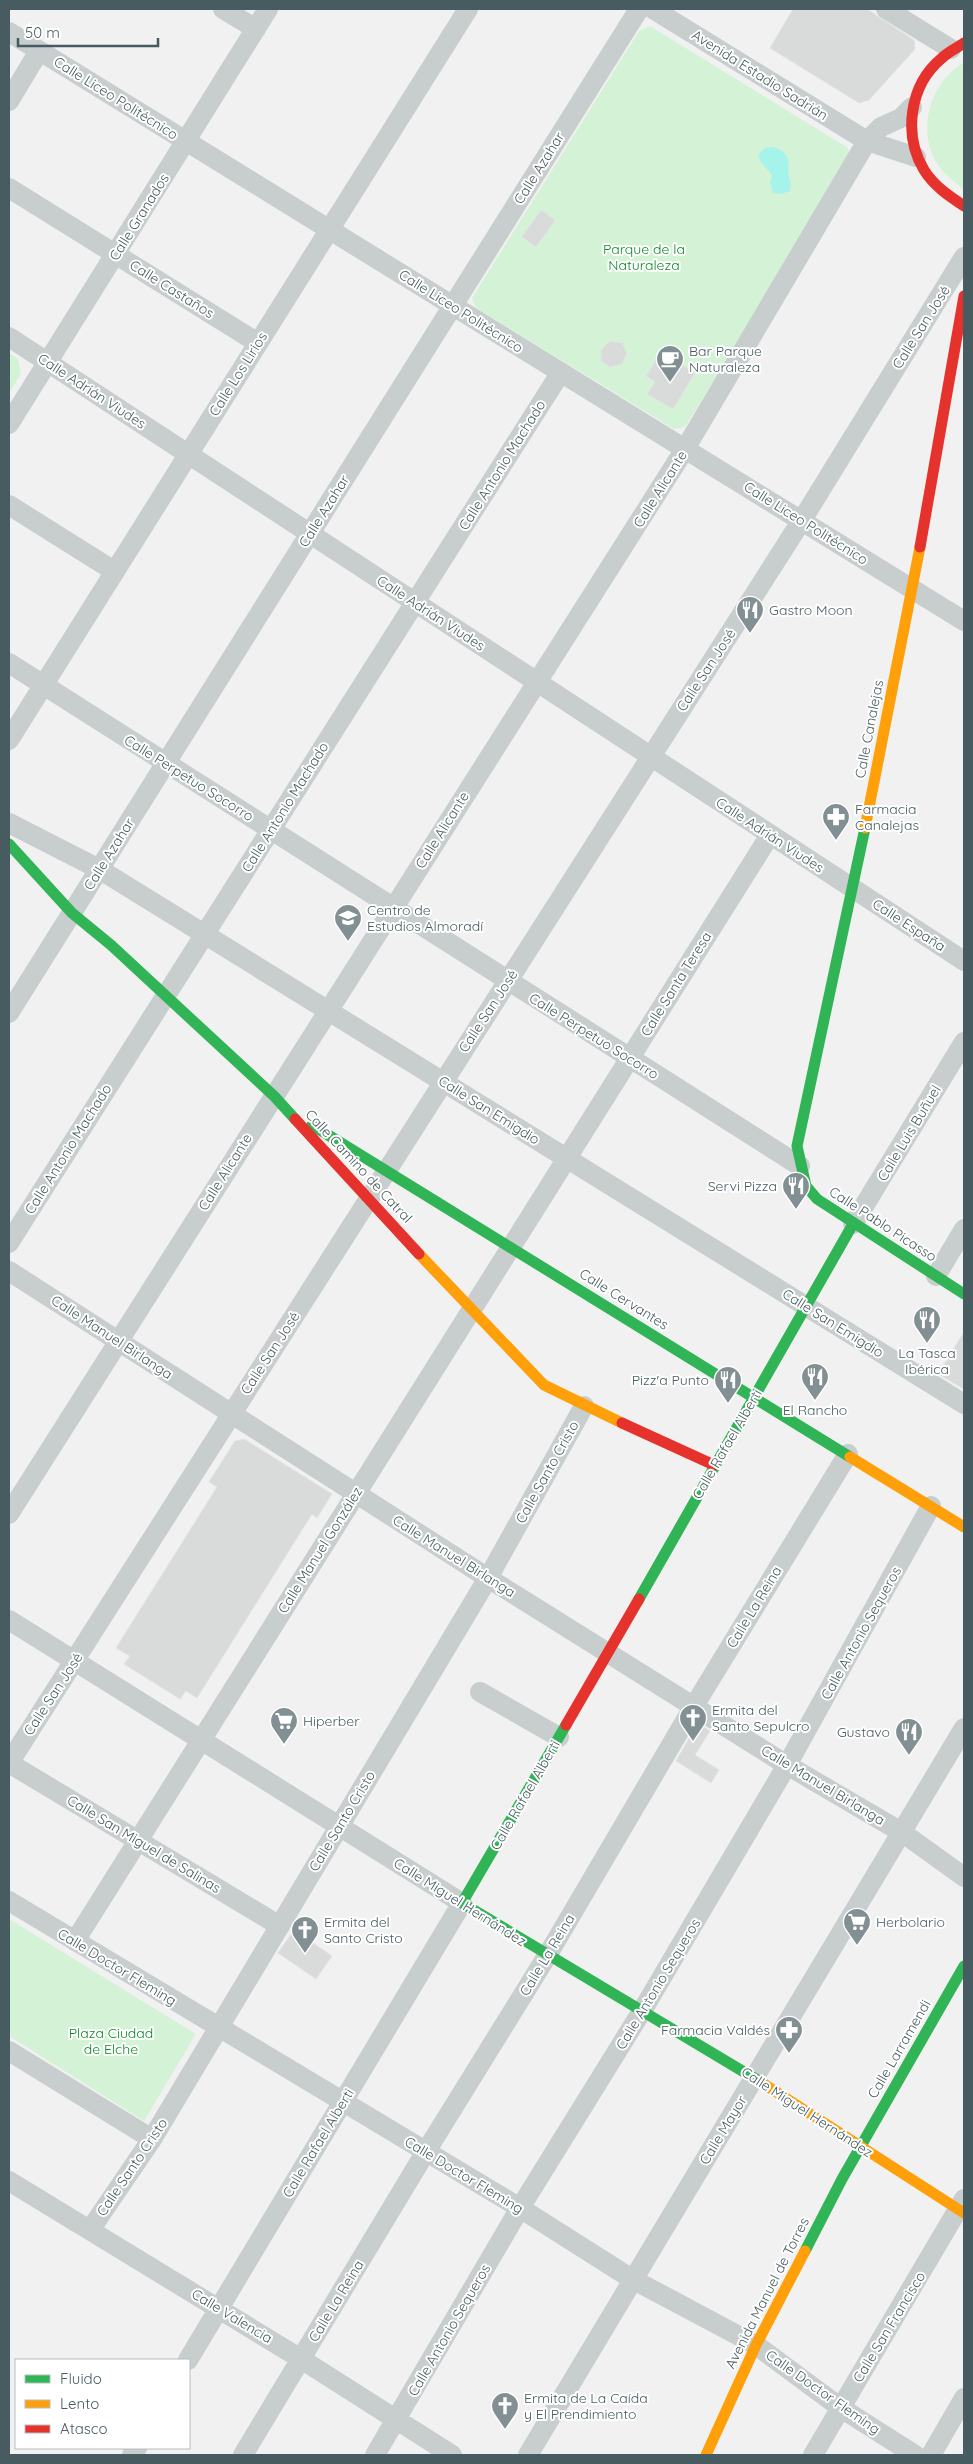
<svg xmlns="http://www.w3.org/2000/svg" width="973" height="2464" font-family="Quicksand,sans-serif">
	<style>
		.green { fill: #d4f2d6 }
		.water { fill: #a6f3eb }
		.building { fill: #d9dada; stroke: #e3e3e4 }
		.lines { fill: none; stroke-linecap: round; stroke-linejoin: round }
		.street { stroke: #c8cdce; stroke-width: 20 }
		.fast { stroke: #30b455; stroke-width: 11 }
		.slow { stroke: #ff9f0a; stroke-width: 11 }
		.jam { stroke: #e5322d; stroke-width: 11 }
		.labels { text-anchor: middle; stroke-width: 4; stroke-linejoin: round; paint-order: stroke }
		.street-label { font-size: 14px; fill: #465c60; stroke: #fff }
		.park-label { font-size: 14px; fill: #0f8925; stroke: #fff }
		.poi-label { font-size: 14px; fill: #465c60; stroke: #fff; text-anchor: start }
	</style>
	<rect width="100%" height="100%" fill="#f2f1f1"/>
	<path class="green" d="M 650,26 L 848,148 L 850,161 L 685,427 L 674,429 L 476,308 L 472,298 L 639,31 Z
		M 964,62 L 964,190 C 957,183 947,177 941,169 C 914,135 929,83 964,62 Z
		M 9,353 L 18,359 L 21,374 L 9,393 Z
		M 9,1919 L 196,2034 L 144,2121 L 9,2036 Z"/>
	<path class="water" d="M 772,147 C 797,153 784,168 791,184 L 790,191 L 781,194 L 773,193 L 770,183 L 772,175 L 761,162 L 758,155 L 765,148 Z"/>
	<path class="building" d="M 793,9 L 867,9 L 914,40 L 915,49 L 869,100 L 859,103 L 770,48 Z
		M 541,210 L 555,220 L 536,247 L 522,237 Z
		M 610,341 L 622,343 L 627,353 L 622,364 L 610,367 L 601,361 L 601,350 Z
		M 661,352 L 695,373 L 673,409 L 647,394 L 655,382 L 646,376 Z
		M 964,1332 L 964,1389 L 938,1374 Z
		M 244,1439 L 332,1494 L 317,1518 L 312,1514 L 197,1698 L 186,1691 L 180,1699 L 124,1664 L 130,1656 L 116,1648 L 217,1487 L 209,1482 L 235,1441 Z
		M 698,1723 L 710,1731 L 695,1755 L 719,1770 L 711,1783 L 676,1761 Z
		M 294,1930 L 332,1956 L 316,1979 L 278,1953 Z"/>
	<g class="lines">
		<path class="street" d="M 223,9 L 256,29
			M 653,9 L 867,141 L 916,157
			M 886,9 L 951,49
			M 9,32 L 964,621
			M 9,101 L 39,51
			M 9,188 L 258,343
			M 9,337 L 964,961
			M 9,424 L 268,9
			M 9,505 L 114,571
			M 9,663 L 800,1166
			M 9,740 L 468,9
			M 9,823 L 99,869 L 964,1404
			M 9,1013 L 639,9
			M 853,1224 L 964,1042
			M 9,1243 L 561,372
			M 9,1271 L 488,1578 L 787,1765 L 903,1833 L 964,1877
			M 936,1276 L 964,1229
			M 9,1514 L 685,449 L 867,141 L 881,127 L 901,118 L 912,107
			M 9,1620 L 462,1903 L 188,2360
			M 480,1692 L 559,1737
			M 9,1763 L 802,520 L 964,257
			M 9,1763 L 280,1926
			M 9,1901 L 520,2208 L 632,2279 L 756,2345 L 841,2408 L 915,2455
			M 75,1941 L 770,835
			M 9,2051 L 152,2139
			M 9,2181 L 301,2359 L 452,2455
			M 90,2230 L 152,2139 L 488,1578 L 584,1406
			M 132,2455 L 137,2448
			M 243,2455 L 425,2153 L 547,1956 L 694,1706 L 848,1454
			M 375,2455 L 520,2208 L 642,2011 L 787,1765 L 931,1506
			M 528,2455 L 964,1728
			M 813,2455 L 964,2199
			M 931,2455 L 964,2398"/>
		<path class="fast" d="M 865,828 L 797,1146 L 806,1186 L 817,1199 L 964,1294
			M 9,844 L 72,913 L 111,945 L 274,1096 L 295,1119
			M 312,1125 L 850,1457
			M 639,1599 L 853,1224
			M 566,1725 L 462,1903 L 764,2084
			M 805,2251 L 842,2179 L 964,1966"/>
		<path class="slow" d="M 865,828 L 920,547
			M 419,1254 L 544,1385 L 622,1423
			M 850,1457 L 964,1527
			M 764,2084 L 964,2213
			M 706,2455 L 756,2345 L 805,2251"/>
		<path class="jam" d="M 964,43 C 957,48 948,52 942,58 C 909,85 903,135 924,170 C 934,186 949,196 964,206
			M 920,547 L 964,296
			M 295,1119 L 419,1254
			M 622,1423 L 714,1465
			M 566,1725 L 639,1599"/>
	</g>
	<defs>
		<symbol id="cafe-pin" viewBox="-11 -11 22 30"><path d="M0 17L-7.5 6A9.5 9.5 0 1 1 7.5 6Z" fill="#829093" stroke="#fff"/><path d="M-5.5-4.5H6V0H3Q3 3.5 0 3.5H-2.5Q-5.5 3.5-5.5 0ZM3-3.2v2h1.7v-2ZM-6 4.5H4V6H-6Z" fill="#fff"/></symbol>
		<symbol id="restaurant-pin" viewBox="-11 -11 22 30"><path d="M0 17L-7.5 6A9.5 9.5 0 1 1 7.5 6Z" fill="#829093" stroke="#fff"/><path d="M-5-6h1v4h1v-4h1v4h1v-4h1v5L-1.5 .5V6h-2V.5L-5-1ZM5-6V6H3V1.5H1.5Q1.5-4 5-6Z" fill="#fff"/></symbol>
		<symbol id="pharmacy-pin" viewBox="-11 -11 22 30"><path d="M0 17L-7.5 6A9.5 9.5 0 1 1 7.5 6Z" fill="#829093" stroke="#fff"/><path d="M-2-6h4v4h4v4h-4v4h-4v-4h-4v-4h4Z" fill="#fff"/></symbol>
		<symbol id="school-pin" viewBox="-11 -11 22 30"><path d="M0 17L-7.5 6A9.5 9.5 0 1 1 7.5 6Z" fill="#829093" stroke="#fff"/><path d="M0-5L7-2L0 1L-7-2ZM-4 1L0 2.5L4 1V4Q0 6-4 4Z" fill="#fff"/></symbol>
		<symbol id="church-pin" viewBox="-11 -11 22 30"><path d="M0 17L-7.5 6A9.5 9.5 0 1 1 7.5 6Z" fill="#829093" stroke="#fff"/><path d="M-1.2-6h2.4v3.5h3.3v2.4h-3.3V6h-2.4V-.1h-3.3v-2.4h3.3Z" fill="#fff"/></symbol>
		<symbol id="supermarket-pin" viewBox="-11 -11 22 30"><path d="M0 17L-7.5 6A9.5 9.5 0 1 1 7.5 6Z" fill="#829093" stroke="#fff"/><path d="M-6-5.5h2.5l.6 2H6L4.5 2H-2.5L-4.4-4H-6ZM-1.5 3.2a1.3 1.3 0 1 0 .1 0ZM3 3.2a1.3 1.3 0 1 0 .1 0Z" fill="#fff"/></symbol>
	</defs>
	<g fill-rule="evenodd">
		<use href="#cafe-pin" x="654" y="343" width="32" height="43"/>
		<use href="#restaurant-pin" x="734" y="594" width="32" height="43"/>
		<use href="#pharmacy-pin" x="820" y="801" width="32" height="43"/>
		<use href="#school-pin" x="332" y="902" width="32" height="43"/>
		<use href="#restaurant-pin" x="780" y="1170" width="32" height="43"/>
		<use href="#restaurant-pin" x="911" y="1304" width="32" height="43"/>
		<use href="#restaurant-pin" x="799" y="1361" width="32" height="43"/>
		<use href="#restaurant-pin" x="712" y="1364" width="32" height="43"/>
		<use href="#church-pin" x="677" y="1702" width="32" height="43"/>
		<use href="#supermarket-pin" x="268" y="1705" width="32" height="43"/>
		<use href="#restaurant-pin" x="893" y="1716" width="32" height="43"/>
		<use href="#supermarket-pin" x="841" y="1906" width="32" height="43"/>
		<use href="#church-pin" x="289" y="1914" width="32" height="43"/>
		<use href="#pharmacy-pin" x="773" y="2014" width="32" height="43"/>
		<use href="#church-pin" x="489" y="2390" width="32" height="43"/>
	</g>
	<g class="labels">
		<g class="street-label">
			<text transform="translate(760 75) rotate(32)" y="5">Avenida Estadio Sadrián</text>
			<text transform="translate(116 98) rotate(32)" y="5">Calle Liceo Politécnico</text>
			<text transform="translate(539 168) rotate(-58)" y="5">Calle Azahar</text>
			<text transform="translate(139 217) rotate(-58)" y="5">Calle Granados</text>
			<text transform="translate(172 289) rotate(32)" y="5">Calle Castaños</text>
			<text transform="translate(461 311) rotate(32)" y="5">Calle Liceo Politécnico</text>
			<text transform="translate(921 327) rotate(-58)" y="5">Calle San José</text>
			<text transform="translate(238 374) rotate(-58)" y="5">Calle Los Lirios</text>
			<text transform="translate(92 391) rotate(33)" y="5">Calle Adrián Viudes</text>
			<text transform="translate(502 465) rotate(-58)" y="5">Calle Antonio Machado</text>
			<text transform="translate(660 489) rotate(-58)" y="5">Calle Alicante</text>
			<text transform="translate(324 511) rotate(-58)" y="5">Calle Azahar</text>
			<text transform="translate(806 523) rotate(32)" y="5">Calle Liceo Politécnico</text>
			<text transform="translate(431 613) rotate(33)" y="5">Calle Adrián Viudes</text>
			<text transform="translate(706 670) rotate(-57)" y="5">Calle San José</text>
			<text transform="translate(869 729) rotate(-79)" y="5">Calle Canalejas</text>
			<text transform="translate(189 778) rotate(32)" y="5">Calle Perpetuo Socorro</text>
			<text transform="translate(285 807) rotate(-58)" y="5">Calle Antonio Machado</text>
			<text transform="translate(442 830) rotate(-58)" y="5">Calle Alicante</text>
			<text transform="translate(770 835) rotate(33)" y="5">Calle Adrián Viudes</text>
			<text transform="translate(109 854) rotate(-58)" y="5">Calle Azahar</text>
			<text transform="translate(909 925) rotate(33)" y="5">Calle España</text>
			<text transform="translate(676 984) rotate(-58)" y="5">Calle Santa Teresa</text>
			<text transform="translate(488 1011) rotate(-57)" y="5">Calle San José</text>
			<text transform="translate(594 1036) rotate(32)" y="5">Calle Perpetuo Socorro</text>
			<text transform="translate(489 1110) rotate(32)" y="5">Calle San Emigdio</text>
			<text transform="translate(909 1133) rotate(-59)" y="5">Calle Luis Buñuel</text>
			<text transform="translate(68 1149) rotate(-58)" y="5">Calle Antonio Machado</text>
			<text transform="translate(359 1166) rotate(47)" y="5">Calle Camino de Catral</text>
			<text transform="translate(225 1172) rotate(-58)" y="5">Calle Alicante</text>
			<text transform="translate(883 1224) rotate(33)" y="5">Calle Pablo Picasso</text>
			<text transform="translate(624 1299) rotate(32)" y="5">Calle Cervantes</text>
			<text transform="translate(833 1323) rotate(32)" y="5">Calle San Emigdio</text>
			<text transform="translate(112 1337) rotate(33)" y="5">Calle Manuel Birlanga</text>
			<text transform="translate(270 1353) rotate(-57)" y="5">Calle San José</text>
			<text transform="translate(727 1444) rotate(-60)" y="5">Calle Rafael Alberti</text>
			<text transform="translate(547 1472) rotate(-61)" y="5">Calle Santo Cristo</text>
			<text transform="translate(320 1550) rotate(-58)" y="5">Calle Manuel González</text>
			<text transform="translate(454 1556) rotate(32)" y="5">Calle Manuel Birlanga</text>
			<text transform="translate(754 1607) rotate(-59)" y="5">Calle La Reina</text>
			<text transform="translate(861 1633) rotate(-61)" y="5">Calle Antonio Sequeros</text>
			<text transform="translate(53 1694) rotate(-57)" y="5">Calle San José</text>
			<text transform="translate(823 1785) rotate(31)" y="5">Calle Manuel Birlanga</text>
			<text transform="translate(525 1795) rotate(-60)" y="5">Calle Rafael Alberti</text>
			<text transform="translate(342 1821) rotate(-59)" y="5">Calle Santo Cristo</text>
			<text transform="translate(144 1844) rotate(31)" y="5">Calle San Miguel de Salinas</text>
			<text transform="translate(460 1902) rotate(32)" y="5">Calle Miguel Hernández</text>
			<text transform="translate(547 1955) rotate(-59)" y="5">Calle La Reina</text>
			<text transform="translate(117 1967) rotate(31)" y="5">Calle Doctor Fleming</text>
			<text transform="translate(658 1984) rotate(-59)" y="5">Calle Antonio Sequeros</text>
			<text transform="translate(899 2049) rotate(-60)" y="5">Calle Larramendi</text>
			<text transform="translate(807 2112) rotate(33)" y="5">Calle Miguel Hernández</text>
			<text transform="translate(723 2130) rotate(-59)" y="5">Calle Mayor</text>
			<text transform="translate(318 2143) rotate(-59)" y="5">Calle Rafael Alberti</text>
			<text transform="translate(132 2167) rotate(-56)" y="5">Calle Santo Cristo</text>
			<text transform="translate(464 2175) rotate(31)" y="5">Calle Doctor Fleming</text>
			<text transform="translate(767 2293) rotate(-63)" y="5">Avenida Manuel de Torres</text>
			<text transform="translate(336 2301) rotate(-59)" y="5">Calle La Reina</text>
			<text transform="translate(232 2316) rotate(31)" y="5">Calle Valencia</text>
			<text transform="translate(889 2327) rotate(-59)" y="5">Calle San Francisco</text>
			<text transform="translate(449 2330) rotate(-60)" y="5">Calle Antonio Sequeros</text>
			<text transform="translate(823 2392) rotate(35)" y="5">Calle Doctor Fleming</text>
		</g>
		<g class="park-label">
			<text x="644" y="254">Parque de la<tspan x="644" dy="16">Naturaleza</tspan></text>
			<text x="111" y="2038">Plaza Ciudad<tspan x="111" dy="16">de Elche</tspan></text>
		</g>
		<g class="poi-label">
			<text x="689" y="356">Bar Parque<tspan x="689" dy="16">Naturaleza</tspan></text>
			<text x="769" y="615">Gastro Moon</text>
			<text x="855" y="814">Farmacia<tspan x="855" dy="16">Canalejas</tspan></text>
			<text x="367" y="915">Centro de<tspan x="367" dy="16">Estudios Almoradí</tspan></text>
			<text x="777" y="1191" text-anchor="end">Servi Pizza</text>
			<text x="927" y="1358" text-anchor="middle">La Tasca<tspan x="927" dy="16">Ibérica</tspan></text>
			<text x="709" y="1385" text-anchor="end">Pizz'a Punto</text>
			<text x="815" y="1415" text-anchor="middle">El Rancho</text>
			<text x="712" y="1715">Ermita del<tspan x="712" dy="16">Santo Sepulcro</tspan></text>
			<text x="303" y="1726">Hiperber</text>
			<text x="890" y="1737" text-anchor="end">Gustavo</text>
			<text x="324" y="1927">Ermita del<tspan x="324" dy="16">Santo Cristo</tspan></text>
			<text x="876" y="1927">Herbolario</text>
			<text x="770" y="2035" text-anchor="end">Farmacia Valdés</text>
			<text x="524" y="2403">Ermita de La Caída<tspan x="524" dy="16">y El Prendimiento</tspan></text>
		</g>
	</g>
	<rect width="973" height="2464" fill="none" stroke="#465c60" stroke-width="20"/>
	<rect x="15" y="2359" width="175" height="90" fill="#ffffff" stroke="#b5bebf"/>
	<rect x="25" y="2375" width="25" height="8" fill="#30b455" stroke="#b5bebf"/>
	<text x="60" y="2384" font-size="15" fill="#465c60">Fluido</text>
	<rect x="25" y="2400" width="25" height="8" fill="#ff9f0a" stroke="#b5bebf"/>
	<text x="60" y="2409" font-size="15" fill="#465c60">Lento</text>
	<rect x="25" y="2425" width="25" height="8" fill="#e5322d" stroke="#b5bebf"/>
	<text x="60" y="2434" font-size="15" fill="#465c60">Atasco</text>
	<path d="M18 38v8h140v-8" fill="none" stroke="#465c60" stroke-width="2.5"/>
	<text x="25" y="38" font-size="15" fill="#465c60" stroke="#ffffff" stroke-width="4" paint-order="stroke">50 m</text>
</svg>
